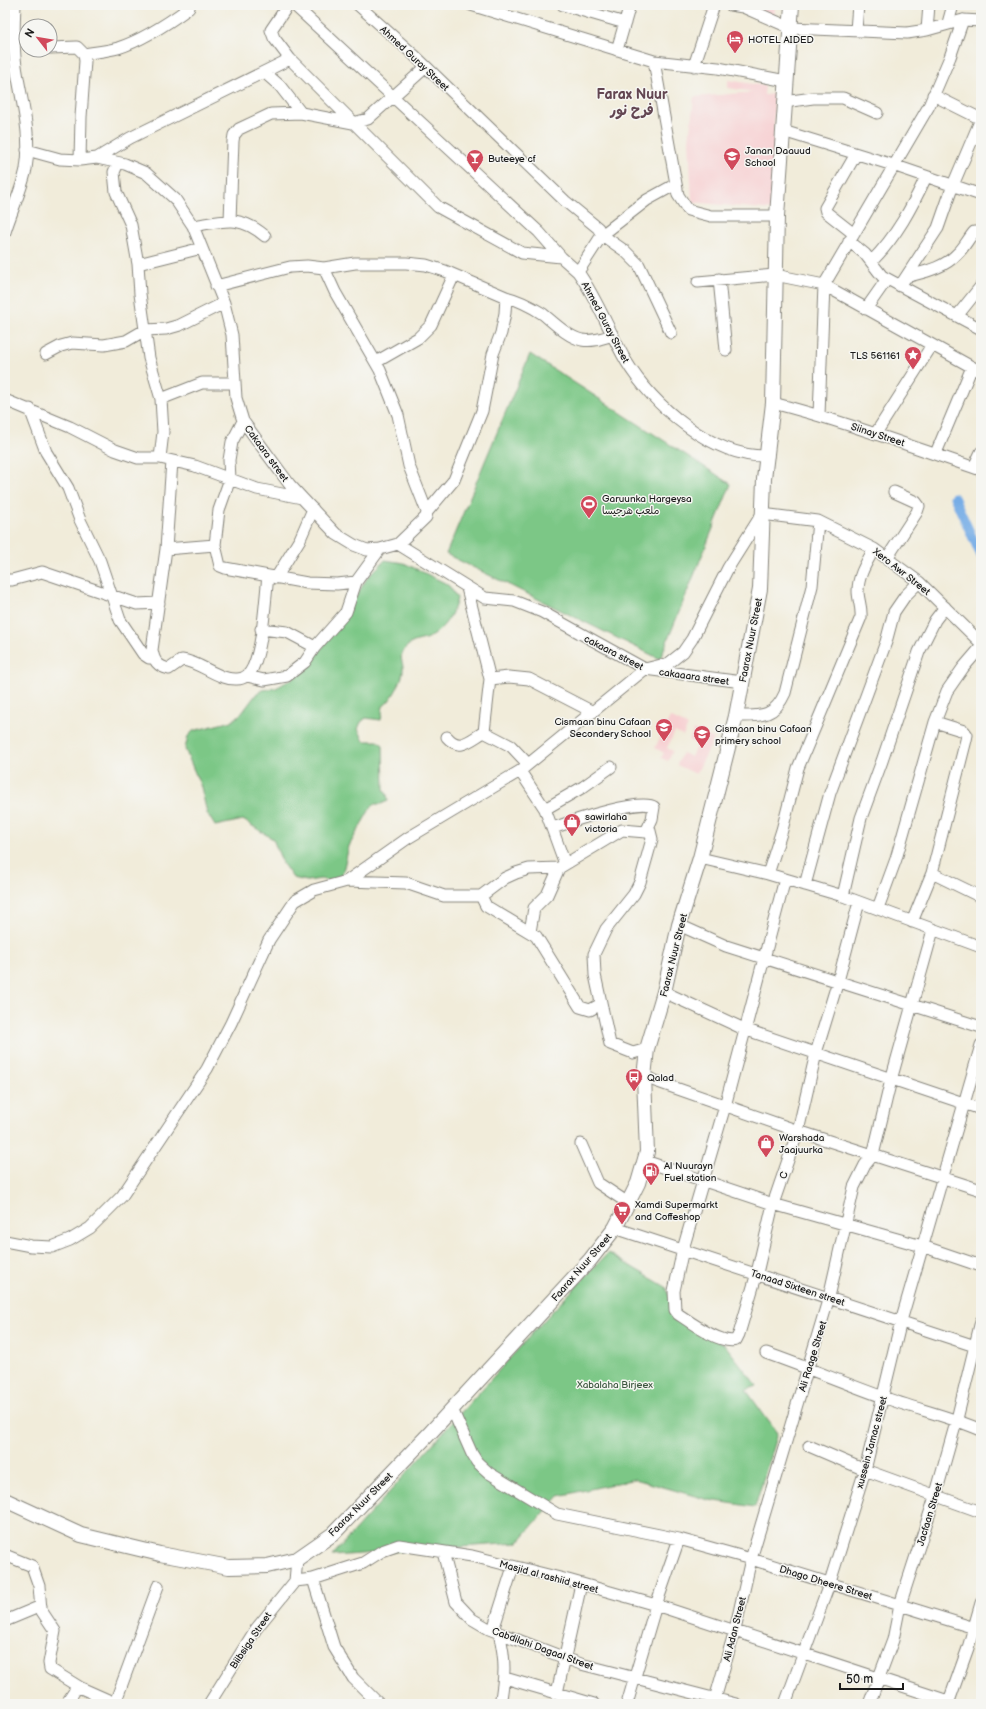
<svg xmlns="http://www.w3.org/2000/svg" width="986" height="1709" font-family="'Balsamiq Sans','Playpen Sans Arabic',sans-serif">
	<style>
		.built { fill: #f7cfd1 }
		.green { fill: #7cc786; stroke: #4c7251 }
		.lines { fill: none; stroke-linecap: round; stroke-linejoin: round }
		.canal { stroke: #77ade6; stroke-width: 9 }
		.minor-casing { stroke: #86847b; stroke-width: 13 }
		.major-casing { stroke: #86847b; stroke-width: 16 }
		.minor { stroke: #fff; stroke-width: 11 }
		.major { stroke: #fff; stroke-width: 14 }
		.labels { text-anchor: middle; stroke-width: 3; stroke-linejoin: round; paint-order: stroke }
		.poi-label { font-size: 10px; fill: #1c1c1c; stroke: #f6f6f2; text-anchor: start }
		.street-label { font-size: 10px; fill: #1c1c1c; stroke: #f6f6f2 }
		.park-label { font-size: 10px; fill: #3e5841; stroke: #f6f6f2 }
		.district-label { font-size: 14px; font-weight: bold; fill: #634652; stroke: #f6f6f2 }
	</style>
	<rect width="100%" height="100%" fill="#f6f6f2"/>
	<filter id="ink" filterUnits="userSpaceOnUse"><feTurbulence type="fractalNoise" baseFrequency=".025" numOctaves="2"/><feDisplacementMap in="SourceGraphic" scale="8" xChannelSelector="R" yChannelSelector="G"/><feConvolveMatrix kernelMatrix="1 2 1 2 8 2 1 2 1" color-interpolation-filters="sRGB"/></filter>
	<filter id="wash" filterUnits="userSpaceOnUse"><feTurbulence type="fractalNoise" baseFrequency=".012" numOctaves="4" result="noise"/><feDisplacementMap in="SourceGraphic" scale="16" xChannelSelector="R" yChannelSelector="G"/><feGaussianBlur stdDeviation="0.9" result="paint"/><feColorMatrix in="noise" values="0 0 0 0 0 0 0 0 0 0 0 0 0 0 0 0 0 1.4 0 .05"/><feComposite in="paint" operator="in"/></filter>
	<g filter="url(#wash)">
		<rect width="100%" height="100%" fill="#f1ecda"/>
		<path class="built" d="M 753,5 L 775,5 L 774,16 L 765,14 Z
			M 728,80 L 765,86 L 764,95 L 774,94 L 774,210 L 692,202 L 689,140 L 694,97 L 755,92 L 728,88 Z
			M 670,717 L 688,726 L 683,736 L 675,732 L 667,748 L 673,751 L 668,761 L 661,758 L 664,753 L 655,748 Z
			M 694,730 L 714,739 L 696,774 L 677,765 L 682,753 L 691,757 L 697,744 L 689,740 Z"/>
		<path class="green" d="M 530,354 L 731,484 L 660,659 L 446,554 Z
			M 385,560 L 404,563 L 445,583 L 450,587 L 457,598 C 455,612 443,630 430,637 C 420,642 412,639 404,650 C 398,658 404,663 403,670 C 403,680 391,702 383,706 L 381,720 L 366,718 L 361,722 L 358,729 L 364,741 L 378,741 L 383,745 L 384,789 L 387,795 L 388,801 L 381,804 L 374,804 L 370,809 L 349,846 L 341,880 L 335,883 L 321,879 L 307,881 L 293,878 L 283,864 L 273,839 L 243,820 L 215,826 L 207,813 L 201,787 L 185,749 L 188,736 L 193,731 L 232,721 L 242,713 L 257,693 L 263,690 L 276,688 L 302,673 L 346,618 L 354,600 L 367,578 Z
			M 608,1253 L 666,1287 L 675,1310 L 725,1345 L 757,1386 L 746,1390 L 777,1433 L 755,1507 L 709,1500 L 635,1479 L 559,1496 L 517,1543 L 332,1556 L 546,1318 Z"/>
		<g class="lines">
			<path class="canal" d="M 954,497 L 981,556"/>
		</g>
	</g>
	<g filter="url(#ink)">
		<g class="lines">
			<defs>
				<path id="minor" d="M 288,5 L 271,30 L 274,38 L 290,59 L 438,207 L 522,253 L 561,257
					M 294,5 L 539,232 L 561,257 L 578,272
					M 358,5 L 414,55 L 565,201 L 598,228 L 602,235 L 578,272 C 598,300 609,332 626,361 C 652,405 713,458 768,456
					M 471,5 L 654,61 L 718,68 L 786,81
					M 563,5 L 625,23
					M 730,5 L 743,7 L 791,28 L 907,33 L 927,30 L 963,20 L 981,21
					M 948,23 L 953,5
					M 856,30 L 858,5
					M 927,30 L 929,5
					M 50,48 L 77,47 L 84,54 L 85,61 L 81,117 L 80,160
					M 617,50 L 630,5
					M 84,54 C 95,52 107,51 118,48 C 143,40 167,24 189,8
					M 654,61 L 678,195 L 688,210 L 711,216 L 777,216
					M 694,66 L 714,5
					M 264,72 L 280,86 L 301,113
					M 933,95 L 981,119
					M 784,102 L 813,98 L 843,98 L 877,113
					M 783,131 L 893,165 L 981,195
					M 27,150 L 60,159 L 80,160 L 97,158 L 130,138 L 290,59
					M 97,158 L 125,164 L 146,173 L 175,199 L 193,226 L 224,303 L 232,335 L 236,398 L 243,421 L 290,485 L 302,498 L 336,534 L 354,545 L 367,550 L 380,549 L 398,544 L 426,517 L 427,512 L 454,480 L 482,411 L 493,354 L 501,333 L 505,313 L 506,297 L 445,271 L 426,265 L 406,263 L 355,263 L 324,268 L 307,266 L 290,267 L 216,286
					M 118,163 L 114,172 L 116,192 L 131,225 L 138,264 L 140,294 L 149,358 L 161,399 L 163,432 L 160,458
					M 230,220 L 233,141 L 234,135 L 239,129 L 271,114 L 301,113 L 353,123 L 368,119 L 426,67
					M 193,226 C 224,221 239,214 265,236
					M 5,232 C 11,212 22,189 26,169 C 32,134 21,100 16,66 C 13,46 14,25 15,5
					M 854,234 L 826,212 L 825,208 L 856,154
					M 849,241 L 865,254 L 882,276 L 981,329
					M 872,261 C 896,237 912,207 926,177
					M 138,264 L 202,248
					M 324,268 L 335,292 L 380,370 L 398,415 L 409,466 L 427,512
					M 906,277 C 924,272 944,268 957,254 C 964,248 968,239 974,232 L 981,233
					M 719,279 L 726,350
					M 698,282 L 775,275 L 824,285 L 981,372
					M 900,286 L 938,228 L 953,185 L 981,119
					M 506,297 C 519,300 532,307 543,314 C 554,323 568,337 582,340 C 593,342 603,338 613,335
					M 866,309 L 887,279
					M 957,316 L 981,286
					M 671,333 L 639,265 L 625,251 L 602,235 L 647,200 L 676,184
					M 46,354 L 61,346 L 72,343 L 104,345 L 126,341 L 145,330 L 166,329 L 180,325 L 224,303
					M 376,362 L 418,338 L 431,325 L 454,275
					M 161,399 L 202,383 L 235,383
					M 5,400 L 70,427 L 115,450 L 138,458 L 160,458 L 195,466 L 257,489 L 302,498
					M 773,403 C 844,421 912,447 981,470
					M 30,409 L 46,452 L 68,488 L 80,520 L 100,561 L 120,620 L 143,654 L 149,658 L 154,658
					M 819,415 L 824,285 L 929,106 L 950,57 L 963,20
					M 243,421 L 232,442 L 229,460 L 230,479 L 219,510 L 215,545 L 220,566 L 225,568 L 307,583 L 337,584 L 356,582
					M 876,433 L 932,345
					M 936,453 L 972,367
					M 172,461 L 166,549 L 152,650 C 154,661 157,666 169,669 L 182,660 C 201,662 217,680 237,679 C 244,679 250,674 253,667 C 263,646 265,601 268,576
					M 974,467 L 981,452
					M 398,544 L 485,598 L 514,601 L 542,612 L 645,669 L 742,682
					M 166,549 L 215,545
					M 887,558 L 917,512 L 919,506 L 916,502 L 894,492
					M 276,578 L 300,539 L 313,509
					M 5,580 L 12,580 L 42,572 L 137,604 L 159,603
					M 467,588 L 490,679 L 484,732 L 511,746 L 528,764
					M 261,629 L 287,632 L 315,647
					M 247,676 L 264,680 L 287,676 L 305,662 L 315,647 L 346,612 L 356,582 L 380,549
					M 490,679 L 509,677 L 529,679 L 593,712
					M 736,716 C 760,716 774,718 785,693 L 812,586 L 818,521
					M 447,737 C 460,752 470,740 484,732
					M 520,771 L 545,809 L 565,864
					M 545,809 L 583,787 L 611,767
					M 700,858 L 768,874 L 843,896 L 981,947
					M 932,873 L 981,897
					M 768,874 L 782,830 L 798,768 L 861,617 C 862,607 858,600 858,591 C 858,575 867,562 874,549
					M 785,879 L 725,1106 L 683,1249 L 674,1291 L 675,1310 L 678,1314 C 690,1322 721,1345 736,1340 L 739,1334 L 757,1273 L 773,1204 L 798,1131 L 816,1053 L 838,981 L 859,902
					M 347,881 L 406,883 L 444,896 L 481,896 L 505,878 L 516,873 L 529,869 L 559,868 L 622,830 L 646,832 L 652,819 L 654,807 C 641,797 570,822 553,828
					M 805,885 L 830,793 L 886,642 L 894,612 L 905,596 L 919,582
					M 481,896 L 486,906 L 536,936 L 580,1007 L 590,1010 L 601,1004
					M 843,896 L 861,818 L 882,761 L 919,652 L 935,620 L 945,607
					M 878,908 L 896,859 L 935,722 L 947,691 L 963,668 L 981,647
					M 912,922 L 932,873 L 966,740 L 967,735 L 964,731 L 935,722
					M 679,925 L 726,946 L 981,1027
					M 530,932 L 534,908 L 547,895 L 559,868
					M 664,992 L 744,1029 L 981,1109
					M 647,1049 L 633,1053 L 610,1044 L 595,975 L 594,954 L 606,929 L 634,894 L 640,882 L 652,839 L 649,827
					M 644,1077 L 798,1131 L 981,1190
					M 581,1144 L 598,1183 L 628,1203
					M 645,1161 L 773,1204 L 922,1246 L 981,1266
					M 615,1228 L 981,1348
					M 5,1241 L 31,1246 L 52,1247 L 70,1240 L 90,1228 L 122,1196 L 207,1069 L 231,1023 L 269,940 L 295,901 L 314,890 L 347,881 L 408,838 L 520,771 L 645,669 L 669,663 L 683,652 L 692,639 L 728,568 L 762,514 L 818,521 L 874,549 L 919,582 L 981,643
					M 766,1353 C 806,1367 844,1383 883,1397 C 915,1409 949,1416 981,1430
					M 452,1409 L 472,1454 L 477,1462 L 489,1473 L 557,1514 L 679,1539 L 751,1559 L 981,1630
					M 809,1446 L 865,1470 L 981,1512
					M 443,1552 L 456,1602 L 472,1619 L 489,1629 L 581,1664 L 736,1704
					M 5,1555 L 32,1566 L 39,1586 L 41,1610 L 55,1631 L 49,1663 L 50,1669 L 81,1688 L 117,1704
					M 313,1579 L 334,1647 L 353,1678 L 379,1704
					M 295,1581 L 313,1579 L 363,1563 L 382,1551 L 399,1545 L 472,1556 L 568,1580 L 656,1605 L 948,1701
					M 295,1581 L 297,1559
					M 5,1621 L 41,1606
					M 493,1630 L 513,1567
					M 499,1633 C 506,1660 505,1677 500,1704
					M 505,1678 L 594,1704
					M 557,1693 L 581,1584
					M 715,1699 L 735,1630 L 751,1559 L 829,1297 L 854,1187 L 865,1165 L 873,1155 L 891,1080 L 933,930
					M 115,1703 L 158,1586
					M 66,1704 L 76,1689 L 81,1688
					M 209,1704 L 256,1629 L 295,1581
					M 627,1704 L 656,1605 L 679,1539
					M 785,1704 L 830,1582 L 865,1470 L 901,1321 L 981,1045
					M 869,1704 L 893,1640 L 900,1605 L 935,1497 L 957,1419 L 981,1321
					M 948,1704 L 968,1648 L 981,1603"/>
				<path id="major" d="M 5,1500 L 81,1535 L 160,1554 L 229,1567 L 267,1566 L 297,1559 L 333,1534 L 429,1434 L 590,1260 L 615,1228 L 628,1203 L 638,1183 L 647,1152 L 644,1077 L 647,1049 L 664,992 L 679,925 L 700,858 L 736,716 L 760,589 L 764,479 L 773,403 L 777,216 L 792,5"/>
			</defs>
			<use href="#minor" class="minor-casing"/>
			<use href="#major" class="major-casing"/>
			<use href="#minor" class="minor"/>
			<use href="#major" class="major"/>
		</g>
	</g>
	<defs>
		<symbol id="hotel-pin" viewBox="-11 -11 22 30"><path d="M0 17L-7.5 6A9.5 9.5 0 1 1 7.5 6Z" fill="#d1495b" stroke="#f6f6f2"/><path d="M-6-4.5h1.5V1H6V5H4.5V3h-9V5H-6ZM-4 0a1.8 1.8 0 1 1 3.6 0ZM.5 0V-2.5h3Q6-2.5 6 0Z" fill="#fff"/></symbol>
		<symbol id="school-pin" viewBox="-11 -11 22 30"><path d="M0 17L-7.5 6A9.5 9.5 0 1 1 7.5 6Z" fill="#d1495b" stroke="#f6f6f2"/><path d="M0-5L7-2L0 1L-7-2ZM-4 1L0 2.5L4 1V4Q0 6-4 4Z" fill="#fff"/></symbol>
		<symbol id="bar-pin" viewBox="-11 -11 22 30"><path d="M0 17L-7.5 6A9.5 9.5 0 1 1 7.5 6Z" fill="#d1495b" stroke="#f6f6f2"/><path d="M-6-5H6L.8 .8V4.5H3.5V6h-7V4.5H-.8V.8Z" fill="#fff"/></symbol>
		<symbol id="sight-pin" viewBox="-11 -11 22 30"><path d="M0 17L-7.5 6A9.5 9.5 0 1 1 7.5 6Z" fill="#d1495b" stroke="#f6f6f2"/><path d="M0-6L1.8-2.2L6-1.7L2.9 1.2L3.7 5.4L0 3.3L-3.7 5.4L-2.9 1.2L-6-1.7L-1.8-2.2Z" fill="#fff"/></symbol>
		<symbol id="stadium-pin" viewBox="-11 -11 22 30"><path d="M0 17L-7.5 6A9.5 9.5 0 1 1 7.5 6Z" fill="#d1495b" stroke="#f6f6f2"/><path d="M0-5a6.5 5 0 1 0 0 10a6.5 5 0 1 0 0-10ZM-3.5-1.8h7v3.6h-7Z" fill="#fff"/></symbol>
		<symbol id="shop-pin" viewBox="-11 -11 22 30"><path d="M0 17L-7.5 6A9.5 9.5 0 1 1 7.5 6Z" fill="#d1495b" stroke="#f6f6f2"/><path d="M-5-2.5h2.3a2.7 3.5 0 0 1 5.4 0H5L5.5 6h-11ZM-1.5-2.5h3a1.5 2.3 0 0 0-3 0Z" fill="#fff"/></symbol>
		<symbol id="bus-pin" viewBox="-11 -11 22 30"><path d="M0 17L-7.5 6A9.5 9.5 0 1 1 7.5 6Z" fill="#d1495b" stroke="#f6f6f2"/><path d="M-5-6H5V4H4V6H2V4H-2V6H-4V4H-5ZM-3.5-4V0h7V-4ZM-3.5 1.2v1.5H-2V1.2ZM2 1.2v1.5H3.5V1.2Z" fill="#fff"/></symbol>
		<symbol id="fuel-pin" viewBox="-11 -11 22 30"><path d="M0 17L-7.5 6A9.5 9.5 0 1 1 7.5 6Z" fill="#d1495b" stroke="#f6f6f2"/><path d="M-5.5-6h7V0h2V4h1.3V-2.5L3-4.5l.8-.8L6-3V5H2.5V1h-1V6h-7ZM-4.2-4.7v3.2H.2V-4.7Z" fill="#fff"/></symbol>
		<symbol id="supermarket-pin" viewBox="-11 -11 22 30"><path d="M0 17L-7.5 6A9.5 9.5 0 1 1 7.5 6Z" fill="#d1495b" stroke="#f6f6f2"/><path d="M-6-5.5h2.5l.6 2H6L4.5 2H-2.5L-4.4-4H-6ZM-1.5 3.2a1.3 1.3 0 1 0 .1 0ZM3 3.2a1.3 1.3 0 1 0 .1 0Z" fill="#fff"/></symbol>
	</defs>
	<g fill-rule="evenodd">
		<use href="#hotel-pin" x="725" y="29" width="20" height="27"/>
		<use href="#school-pin" x="722" y="146" width="20" height="27"/>
		<use href="#bar-pin" x="465" y="148" width="20" height="27"/>
		<use href="#sight-pin" x="903" y="345" width="20" height="27"/>
		<use href="#stadium-pin" x="579" y="494" width="20" height="27"/>
		<use href="#school-pin" x="654" y="717" width="20" height="27"/>
		<use href="#school-pin" x="692" y="724" width="20" height="27"/>
		<use href="#shop-pin" x="562" y="812" width="20" height="27"/>
		<use href="#bus-pin" x="624" y="1067" width="20" height="27"/>
		<use href="#shop-pin" x="756" y="1133" width="20" height="27"/>
		<use href="#fuel-pin" x="641" y="1161" width="20" height="27"/>
		<use href="#supermarket-pin" x="612" y="1200" width="20" height="27"/>
	</g>
	<g class="labels">
		<g class="poi-label">
			<text x="748" y="43">HOTEL AIDED</text>
			<text x="745" y="154">Janan Daauud<tspan x="745" dy="12">School</tspan></text>
			<text x="488" y="162">Buteeye cf</text>
			<text x="900" y="359" text-anchor="end">TLS 561161</text>
			<text x="602" y="502">Garuunka Hargeysa<tspan x="602" dy="12">ملعب هرجيسا</tspan></text>
			<text x="651" y="725" text-anchor="end">Cismaan binu Cafaan<tspan x="651" dy="12">Secondery School</tspan></text>
			<text x="715" y="732">Cismaan binu Cafaan<tspan x="715" dy="12">primery school</tspan></text>
			<text x="585" y="820">sawirlaha<tspan x="585" dy="12">victoria</tspan></text>
			<text x="647" y="1081">Qalad</text>
			<text x="779" y="1141">Warshada<tspan x="779" dy="12">Jaajuurka</tspan></text>
			<text x="664" y="1169">Al Nuurayn<tspan x="664" dy="12">Fuel station</tspan></text>
			<text x="635" y="1208">Xamdi Supermarkt<tspan x="635" dy="12">and Coffeshop</tspan></text>
		</g>
		<g class="street-label">
			<text transform="translate(415 58) rotate(43)" y="4">Ahmed Guray Street</text>
			<text transform="translate(606 322) rotate(62)" y="4">Ahmed Guray Street</text>
			<text transform="translate(878 434) rotate(18)" y="4">Siinay Street</text>
			<text transform="translate(267 453) rotate(54)" y="4">Cakaara street</text>
			<text transform="translate(902 571) rotate(38)" y="4">Xero Awr Street</text>
			<text transform="translate(750 640) rotate(-79)" y="4">Faarax Nuur Street</text>
			<text transform="translate(614 652) rotate(27)" y="4">cakaara street</text>
			<text transform="translate(694 676) rotate(8)" y="4">cakaaara street</text>
			<text transform="translate(673 955) rotate(-76)" y="4">Faarax Nuur Street</text>
			<text transform="translate(783 1175) rotate(-70)" y="4">C</text>
			<text transform="translate(581 1267) rotate(-49)" y="4">Faarax Nuur Street</text>
			<text transform="translate(798 1287) rotate(18)" y="4">Tanaad Sixteen street</text>
			<text transform="translate(812 1356) rotate(-73)" y="4">Ali Raage Street</text>
			<text transform="translate(871 1442) rotate(-75)" y="4">xussein Jamac street</text>
			<text transform="translate(360 1504) rotate(-45)" y="4">Faarax Nuur Street</text>
			<text transform="translate(929 1514) rotate(-73)" y="4">Jacfaan Street</text>
			<text transform="translate(549 1576) rotate(15)" y="4">Masjid al rashiid street</text>
			<text transform="translate(826 1582) rotate(17)" y="4">Dhago Dheere Street</text>
			<text transform="translate(734 1629) rotate(-76)" y="4">Ali Adan Street</text>
			<text transform="translate(250 1640) rotate(-56)" y="4">Biibsiga Street</text>
			<text transform="translate(543 1648) rotate(20)" y="4">Cabdilahi Dagaal Street</text>
		</g>
		<g class="park-label">
			<text x="615" y="1388">Xabalaha Birjeex</text>
		</g>
		<g class="district-label">
			<text x="632" y="99">Farax Nuur<tspan x="632" dy="16">فرح نور</tspan></text>
		</g>
	</g>
	<rect width="986" height="1709" fill="none" stroke="#f6f6f2" stroke-width="20"/>
	<g transform="translate(38 38) rotate(301)"><circle r="19" fill="#f6f6f2" stroke="#9f9f9c"/>
	<path d="M0-3L7 15L0 10L-7 15Z" fill="#d1495b"/>
	<text y="-6" font-size="11" font-weight="bold" text-anchor="middle" fill="#1c1c1c">N</text>
	</g>
	<path d="M840 1683v6h63v-6" fill="none" stroke="#1c1c1c" stroke-width="2"/>
	<text x="846" y="1683" font-size="12" fill="#1c1c1c" stroke="#f6f6f2" stroke-width="3" paint-order="stroke">50 m</text>
</svg>
